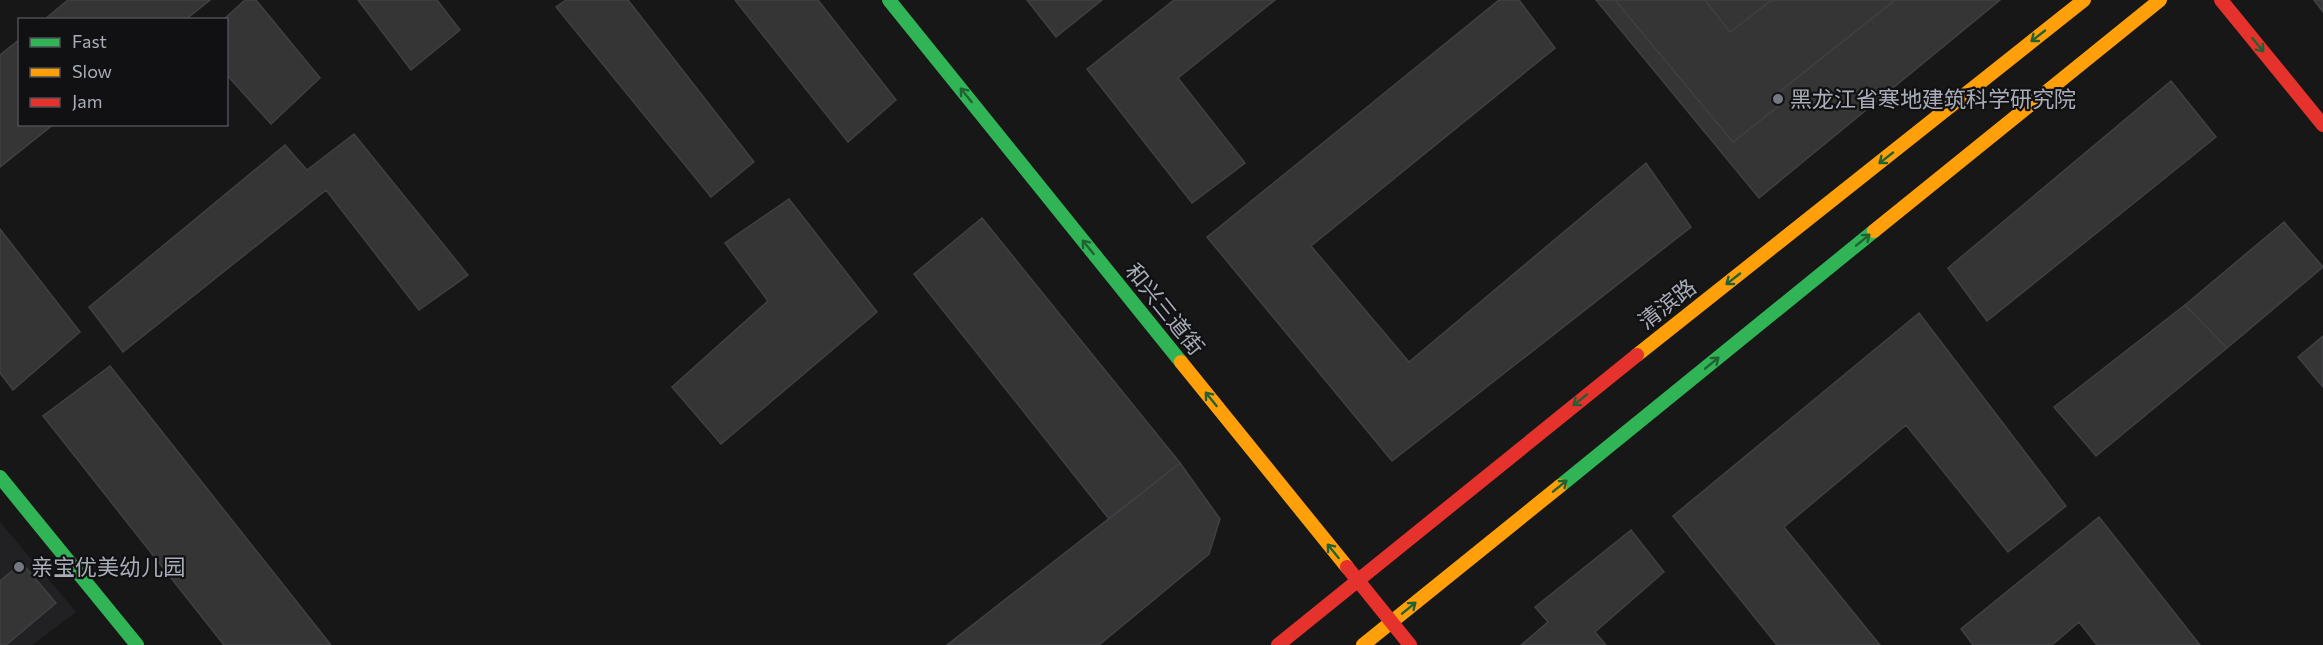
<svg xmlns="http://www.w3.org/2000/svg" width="2323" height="645" font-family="Commissioner,'Noto Sans SC',sans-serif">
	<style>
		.built { fill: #212123 }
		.building { fill: #353536; stroke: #3f4043; stroke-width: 1.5 }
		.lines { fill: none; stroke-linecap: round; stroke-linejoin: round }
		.fast { stroke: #30b455; stroke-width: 14 }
		.slow { stroke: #ff9f0a; stroke-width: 14 }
		.jam { stroke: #e5322d; stroke-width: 14 }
		.oneway { stroke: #206234 }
		.poi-dot { fill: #757880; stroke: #111113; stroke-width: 2 }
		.labels { text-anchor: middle; stroke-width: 4.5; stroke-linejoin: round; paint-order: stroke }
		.poi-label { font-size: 22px; fill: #a8adb8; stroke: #111113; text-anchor: start }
		.street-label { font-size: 22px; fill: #a8adb8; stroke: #111113 }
	</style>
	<rect width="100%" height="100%" fill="#171717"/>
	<path class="built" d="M 0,522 L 76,612 L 32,645 L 0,645 Z"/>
	<path class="building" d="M 68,0 L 210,0 L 185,20 L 44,20 Z
		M 245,0 L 256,0 L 320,78 L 271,124 L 226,74 L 226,20 L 223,20 Z
		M 358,0 L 437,0 L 460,30 L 411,70 Z
		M 566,0 L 628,0 L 754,162 L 711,197 L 556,7 Z
		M 735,0 L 818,0 L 896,100 L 848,142 Z
		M 1027,0 L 1102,0 L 1056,37 Z
		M 1174,0 L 1275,0 L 1178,78 L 1245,163 L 1192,203 L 1087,69 Z
		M 1499,0 L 1519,0 L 1555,48 L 1311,246 L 1409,362 L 1646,163 L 1691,227 L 1392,461 L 1207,237 Z
		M 1596,0 L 2000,0 L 1759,198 Z
		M 1615,0 L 1705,0 L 1730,32 L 1772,0 L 1895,0 L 1778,93 L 1785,101 L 1733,142 Z
		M 2314,0 L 2323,0 L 2323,12 Z
		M 20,39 L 20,124 L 54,124 L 0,167 L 0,55 Z
		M 2171,81 L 2216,137 L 1987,321 L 1948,268 Z
		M 354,134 L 468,275 L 419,310 L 326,190 L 123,352 L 89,307 L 285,145 L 307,170 Z
		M 789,199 L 877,312 L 721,444 L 672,387 L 768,301 L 725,243 Z
		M 982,218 L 1180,463 L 1109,519 L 914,274 Z
		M 2284,222 L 2323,267 L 2227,348 L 2185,305 Z
		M 0,229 L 80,332 L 13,390 L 0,373 Z
		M 2185,305 L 2227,348 L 2096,456 L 2054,407 Z
		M 1919,313 L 2066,506 L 2008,552 L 1906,425 L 1784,527 L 1880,645 L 1777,645 L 1673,516 Z
		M 2323,336 L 2323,387 L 2298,357 Z
		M 110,366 L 262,558 L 331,645 L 224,645 L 43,416 Z
		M 1180,463 L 1220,519 L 1209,554 L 1099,645 L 947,645 Z
		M 2099,517 L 2200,645 L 2097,645 L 2079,622 L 2052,645 L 1973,645 L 1961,629 Z
		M 1631,530 L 1664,572 L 1595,632 L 1606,645 L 1521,645 L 1548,622 L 1535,607 Z
		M 22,563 L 56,603 L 6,645 L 0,645 L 0,581 Z"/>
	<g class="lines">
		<path class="fast" d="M 889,0 L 1181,362
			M 0,477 L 137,645
			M 1560,486 L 1874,231"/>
		<path class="slow" d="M 1874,231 L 2160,0
			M 1637,355 L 2084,0
			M 1181,362 L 1347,567
			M 1363,645 L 1560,486"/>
		<path class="jam" d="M 2221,0 L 2323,125
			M 1347,567 L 1410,645
			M 1278,645 L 1637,355"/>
	</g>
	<defs><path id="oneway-shaft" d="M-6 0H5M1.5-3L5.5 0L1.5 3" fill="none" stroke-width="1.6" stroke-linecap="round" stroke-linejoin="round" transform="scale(1.5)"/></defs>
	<g class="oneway">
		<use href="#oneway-shaft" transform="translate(2038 36) rotate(142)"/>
		<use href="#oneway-shaft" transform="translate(2258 45) rotate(51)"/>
		<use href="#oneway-shaft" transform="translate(966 95) rotate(-129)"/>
		<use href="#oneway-shaft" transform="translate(1886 158) rotate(142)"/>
		<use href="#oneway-shaft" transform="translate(1863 240) rotate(-39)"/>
		<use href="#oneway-shaft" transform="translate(1088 247) rotate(-129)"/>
		<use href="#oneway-shaft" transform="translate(1733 279) rotate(142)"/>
		<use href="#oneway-shaft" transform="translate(1712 363) rotate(-39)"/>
		<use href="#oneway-shaft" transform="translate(1211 399) rotate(-129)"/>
		<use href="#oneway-shaft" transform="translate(1580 400) rotate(142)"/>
		<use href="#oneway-shaft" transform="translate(1560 486) rotate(-39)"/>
		<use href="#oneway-shaft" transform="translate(1333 551) rotate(-129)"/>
		<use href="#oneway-shaft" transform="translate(1409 608) rotate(-39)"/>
	</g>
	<g class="poi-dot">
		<circle cx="1778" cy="99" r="6"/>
		<circle cx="19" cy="567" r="6"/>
	</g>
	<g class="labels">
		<g class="poi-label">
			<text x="1790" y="107">黑龙江省寒地建筑科学研究院</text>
			<text x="31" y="575">亲宝优美幼儿园</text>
		</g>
		<g class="street-label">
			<text transform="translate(1667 304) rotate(-38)" y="8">清滨路</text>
			<text transform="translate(1165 309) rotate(51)" y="8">和兴三道街</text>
		</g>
	</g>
	<rect x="18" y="18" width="210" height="108" fill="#111113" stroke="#4d4f55" stroke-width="1.5"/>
	<rect x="30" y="38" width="30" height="9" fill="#30b455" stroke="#4d4f55" stroke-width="1.5"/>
	<text x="72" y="48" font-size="18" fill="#a8adb8">Fast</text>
	<rect x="30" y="68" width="30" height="9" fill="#ff9f0a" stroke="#4d4f55" stroke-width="1.5"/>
	<text x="72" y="78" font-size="18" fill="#a8adb8">Slow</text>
	<rect x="30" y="98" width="30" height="9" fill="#e5322d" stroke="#4d4f55" stroke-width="1.5"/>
	<text x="72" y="108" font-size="18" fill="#a8adb8">Jam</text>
</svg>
